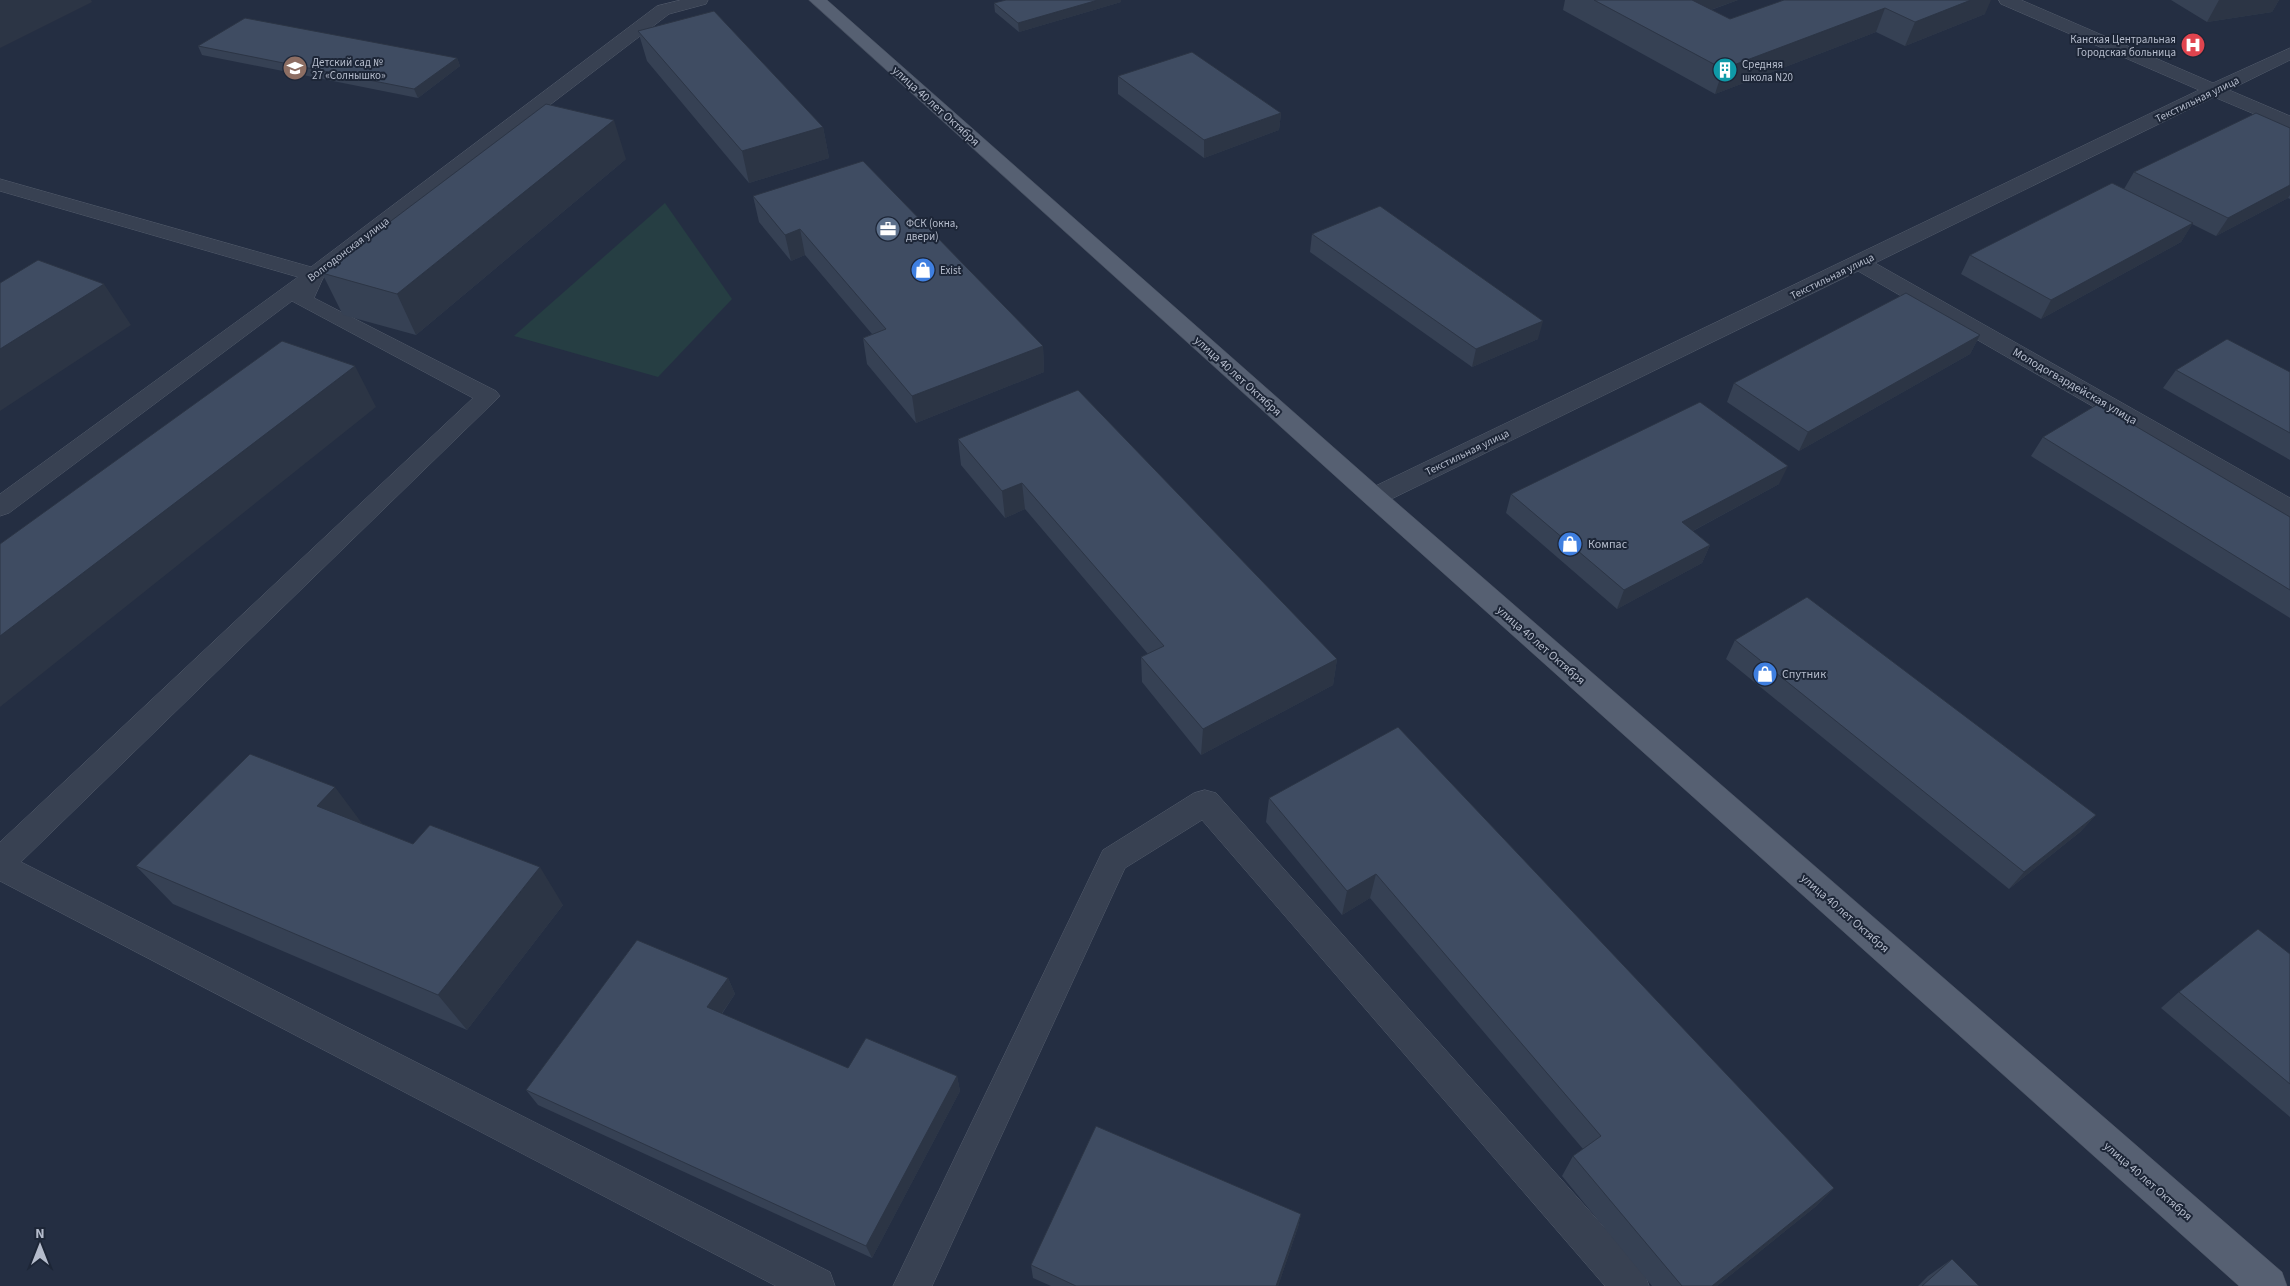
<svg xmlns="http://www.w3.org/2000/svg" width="2290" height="1286" font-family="'Source Sans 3',sans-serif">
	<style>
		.green { fill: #263e43 }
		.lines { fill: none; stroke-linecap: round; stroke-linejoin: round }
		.minor-casing { stroke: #535c6c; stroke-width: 1 }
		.major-casing { stroke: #424a5b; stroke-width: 1 }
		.minor { fill: #384152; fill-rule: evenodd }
		.major { fill: #566072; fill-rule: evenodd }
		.wall { fill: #364154 }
		.shaded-wall { fill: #2c3545 }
		.building { fill: #3f4c62; stroke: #2c3545 }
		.labels { text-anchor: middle; stroke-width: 4; stroke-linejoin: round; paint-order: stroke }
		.far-poi-label { font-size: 11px; fill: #b5bccc; stroke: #1d2637; text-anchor: start }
		.far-street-label { font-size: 11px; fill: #b5bccc; stroke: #1d2637 }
		.street-label { font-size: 12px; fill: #b5bccc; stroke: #1d2637 }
		.poi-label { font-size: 12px; fill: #b5bccc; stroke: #1d2637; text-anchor: start }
	</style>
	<rect width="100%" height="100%" fill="#242e42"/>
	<path class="green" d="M 665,203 L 732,299 L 658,377 L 514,336 Z"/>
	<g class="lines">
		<defs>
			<path id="minor" d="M 681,0 L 708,0 L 706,4 L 669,14 L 323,278 L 314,298 L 496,391 L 500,396 L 21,862 L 830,1272 L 835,1286 L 776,1286 L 0,881 L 0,842 L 473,398 L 292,301 L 9,513 L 0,516 L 0,494 L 298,277 L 0,191 L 0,179 L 311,267 L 657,6 Z
				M 1999,0 L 2021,0 L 2213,83 L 2290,48 L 2290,60 L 2229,90 L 2290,116 L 2290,129 L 2214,97 L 1875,263 L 2290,498 L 2290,518 L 2281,515 L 1858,271 L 1383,503 L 1374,506 L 1365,503 L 1361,497 L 1365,491 L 2199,90 L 2001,4 Z
				M 1205,790 L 1216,793 L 1644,1272 L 1649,1286 L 1605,1286 L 1202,820 L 1125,868 L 932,1286 L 893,1286 L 1103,850 L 1194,793 Z"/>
			<path id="major" d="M 809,0 L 827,0 L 1383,491 L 2282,1272 L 2287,1286 L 2239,1286 L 1365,503 Z"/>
		</defs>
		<use href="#minor" class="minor-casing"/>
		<use href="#major" class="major-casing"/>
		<use href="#minor" class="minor"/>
		<use href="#major" class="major"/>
	</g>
	<path class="wall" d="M 1006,0 L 1121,0 L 1121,2 L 1019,32 L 995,12 L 994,3 Z
		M 1565,0 L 1738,0 L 1711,10 L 1730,19 L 1784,0 L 1985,14 L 1905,46 L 1876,32 L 1715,94 L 1563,10 Z
		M 2171,0 L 2279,0 L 2272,12 L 2207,22 Z
		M 638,31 L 823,127 L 829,158 L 749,183 L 647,61 Z
		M 198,46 L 457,58 L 460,66 L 418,98 L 202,55 Z
		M 1118,76 L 1281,113 L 1279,130 L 1204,158 L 1118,94 Z
		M 2290,128 L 2290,199 L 2288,198 L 2216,236 L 2192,224 L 2181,242 L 2041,319 L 1961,274 L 1970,255 L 2124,189 L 2134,172 Z
		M 626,159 L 416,335 L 343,315 L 322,273 Z
		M 753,196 L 1043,346 L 1044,372 L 916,423 L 867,364 L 863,338 L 872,334 L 805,255 L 791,261 L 759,222 Z
		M 1312,234 L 1538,339 L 1472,367 L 1310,252 Z
		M 1980,335 L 1970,354 L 1799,451 L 1727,402 L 1734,383 Z
		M 2176,370 L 2290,372 L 2290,460 L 2163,388 Z
		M 2043,437 L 2290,517 L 2290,618 L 2031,456 Z
		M 958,439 L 1337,659 L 1333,685 L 1201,755 L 1142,682 L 1141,657 L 1148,654 L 1025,509 L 1005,518 L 961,465 Z
		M 1779,484 L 1693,531 L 1710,545 L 1702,563 L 1617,609 L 1506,513 L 1511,494 Z
		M 1735,640 L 2096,815 L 2080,832 L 2009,889 L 1726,659 Z
		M 1269,798 L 1834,1188 L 1815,1207 L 1717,1286 L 1652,1286 L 1562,1176 L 1573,1156 L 1583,1149 L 1370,898 L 1342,915 L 1266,822 Z
		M 363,825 L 563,905 L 467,1030 L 173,904 L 136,866 Z
		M 2290,954 L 2290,1117 L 2161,1008 L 2179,992 Z
		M 728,978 L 735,994 L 722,1014 L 848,1068 L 957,1076 L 960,1091 L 872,1258 L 538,1105 L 526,1090 Z
		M 1301,1214 L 1298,1227 L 1278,1286 L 1051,1286 L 1033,1278 L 1031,1265 Z
		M 1952,1259 L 1979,1286 L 1918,1286 L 1928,1276 Z"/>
	<path class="shaded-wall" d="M 0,0 L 91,0 L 92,2 L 0,48 Z
		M 1098,0 L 1121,0 L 1121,2 L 1019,32 L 1018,23 Z
		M 1685,0 L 1738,0 L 1679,21 Z
		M 1971,0 L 1991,0 L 1985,14 L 1905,46 L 1915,22 Z
		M 2219,0 L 2279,0 L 2272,12 L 2207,22 Z
		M 1885,8 L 1876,32 L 1715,94 L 1723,69 Z
		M 457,58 L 460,66 L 418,98 L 414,89 Z
		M 1281,113 L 1279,130 L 1204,158 L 1204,140 Z
		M 614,120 L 626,159 L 416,335 L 397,294 Z
		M 823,127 L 829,158 L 749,183 L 742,151 Z
		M 2290,185 L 2290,195 L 2288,198 L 2216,236 L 2228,218 Z
		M 2193,223 L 2181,242 L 2041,319 L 2051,300 Z
		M 800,229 L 805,255 L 791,261 L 785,235 Z
		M 104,284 L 131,325 L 0,411 L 0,349 Z
		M 1543,321 L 1538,339 L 1472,367 L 1476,349 Z
		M 1980,335 L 1970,354 L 1799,451 L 1808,432 Z
		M 1043,346 L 1044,372 L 916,423 L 912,396 Z
		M 355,366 L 376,407 L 0,707 L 0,636 Z
		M 1788,466 L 1779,484 L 1674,541 L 1682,522 Z
		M 1022,483 L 1025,509 L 1005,518 L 1002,491 Z
		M 1710,545 L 1702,563 L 1617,609 L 1624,590 Z
		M 1337,659 L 1333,685 L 1201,755 L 1203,729 Z
		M 335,787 L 364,826 L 317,806 Z
		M 2096,815 L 2080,832 L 2009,889 L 2024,872 Z
		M 540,867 L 563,905 L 467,1030 L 438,995 Z
		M 1376,874 L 1370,898 L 1342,915 L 1347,891 Z
		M 728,978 L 735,994 L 715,1023 L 707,1007 Z
		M 957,1076 L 960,1091 L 872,1258 L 866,1246 Z
		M 1834,1188 L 1815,1207 L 1717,1286 L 1712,1286 Z
		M 1301,1214 L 1298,1227 L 1278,1286 L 1276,1286 Z"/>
	<path class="building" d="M 1006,0 L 1098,0 L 1018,23 L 994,3 Z
		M 1594,0 L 1692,0 L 1730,19 L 1784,0 L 1971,0 L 1915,22 L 1885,8 L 1723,69 Z
		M 714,11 L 823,127 L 742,151 L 638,31 Z
		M 245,18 L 457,58 L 414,89 L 198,46 Z
		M 1192,52 L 1281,113 L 1204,140 L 1118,76 Z
		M 546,104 L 614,120 L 397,294 L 322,273 Z
		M 2256,113 L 2290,128 L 2290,185 L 2228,218 L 2134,172 Z
		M 863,161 L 1043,346 L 912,396 L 863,338 L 886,329 L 800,229 L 785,235 L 753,196 Z
		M 2112,183 L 2193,223 L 2051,300 L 1970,255 Z
		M 1380,206 L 1543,321 L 1476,349 L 1312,234 Z
		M 38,260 L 104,284 L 0,349 L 0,283 Z
		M 1906,293 L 1980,335 L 1808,432 L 1734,383 Z
		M 2227,339 L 2290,372 L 2290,433 L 2176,370 Z
		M 282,341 L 355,366 L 0,636 L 0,544 Z
		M 1078,390 L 1337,659 L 1203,729 L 1141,657 L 1164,646 L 1022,483 L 1002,491 L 958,439 Z
		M 1700,402 L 1788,466 L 1682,522 L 1710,545 L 1624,590 L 1511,494 Z
		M 2098,404 L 2290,517 L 2290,590 L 2043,437 Z
		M 1807,597 L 2096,815 L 2024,872 L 1735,640 Z
		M 1398,727 L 1834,1188 L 1712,1286 L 1682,1286 L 1573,1156 L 1601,1136 L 1376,874 L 1347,891 L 1269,798 Z
		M 250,754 L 335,787 L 317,806 L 413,844 L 430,825 L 540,867 L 438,995 L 136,866 Z
		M 2258,929 L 2290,954 L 2290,1084 L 2179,992 Z
		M 637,940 L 728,978 L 707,1007 L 848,1068 L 866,1038 L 957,1076 L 866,1246 L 526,1090 Z
		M 1096,1126 L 1301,1214 L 1276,1286 L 1076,1286 L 1031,1265 Z
		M 1952,1259 L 1979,1286 L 1922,1286 Z"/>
	<defs>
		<symbol id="hospital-disc" viewBox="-11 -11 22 22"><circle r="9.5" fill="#e0444e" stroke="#1d2637"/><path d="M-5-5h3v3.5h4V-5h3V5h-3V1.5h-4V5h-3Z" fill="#fff"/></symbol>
		<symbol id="school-disc" viewBox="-11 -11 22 22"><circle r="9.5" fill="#8d6e63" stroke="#1d2637"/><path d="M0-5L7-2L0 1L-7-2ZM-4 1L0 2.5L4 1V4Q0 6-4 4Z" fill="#fff"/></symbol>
		<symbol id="building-disc" viewBox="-11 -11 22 22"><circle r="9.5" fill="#0f9aa8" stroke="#1d2637"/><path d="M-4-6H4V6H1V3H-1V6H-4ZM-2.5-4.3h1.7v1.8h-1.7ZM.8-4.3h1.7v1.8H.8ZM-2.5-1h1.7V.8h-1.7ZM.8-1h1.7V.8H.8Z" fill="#fff"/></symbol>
		<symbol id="office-disc" viewBox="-11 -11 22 22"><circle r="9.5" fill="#5c6f8a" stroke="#1d2637"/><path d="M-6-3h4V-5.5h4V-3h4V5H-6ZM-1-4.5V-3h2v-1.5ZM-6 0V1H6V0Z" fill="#fff"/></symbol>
		<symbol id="shop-disc" viewBox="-11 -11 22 22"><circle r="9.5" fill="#3f7fe0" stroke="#1d2637"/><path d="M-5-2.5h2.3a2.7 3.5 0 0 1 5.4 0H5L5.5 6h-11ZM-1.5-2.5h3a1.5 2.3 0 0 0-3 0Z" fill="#fff"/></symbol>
	</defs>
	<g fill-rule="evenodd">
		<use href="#hospital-disc" x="2179" y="31" width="28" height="28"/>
		<use href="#school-disc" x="281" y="54" width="28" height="28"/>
		<use href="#building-disc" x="1711" y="56" width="28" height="28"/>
		<use href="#office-disc" x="874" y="215" width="28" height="28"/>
		<use href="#shop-disc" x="909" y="256" width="28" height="28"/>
		<use href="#shop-disc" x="1556" y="530" width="28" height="28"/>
		<use href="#shop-disc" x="1751" y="660" width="28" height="28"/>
	</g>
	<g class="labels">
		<g class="far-poi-label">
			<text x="2176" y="43" text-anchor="end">Канская Центральная<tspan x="2176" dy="13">Городская больница</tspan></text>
			<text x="312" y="66">Детский сад №<tspan x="312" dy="13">27 «Солнышко»</tspan></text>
			<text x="1742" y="68">Средняя<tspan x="1742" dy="13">школа N20</tspan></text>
			<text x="906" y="227">ФСК (окна,<tspan x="906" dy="13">двери)</tspan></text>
			<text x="940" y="274">Exist</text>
		</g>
		<g class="far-street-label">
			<text transform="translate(2197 99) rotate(-26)" y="4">Текстильная улица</text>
			<text transform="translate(348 249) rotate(-37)" y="4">Волгодонская улица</text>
			<text transform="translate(1832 276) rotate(-26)" y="4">Текстильная улица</text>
			<text transform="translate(1467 452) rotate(-26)" y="4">Текстильная улица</text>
		</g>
		<g class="street-label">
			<text transform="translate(936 106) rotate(42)" y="4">улица 40 лет Октября</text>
			<text transform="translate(1238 376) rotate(42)" y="4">улица 40 лет Октября</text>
			<text transform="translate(2075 386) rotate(30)" y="4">Молодогвардейская улица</text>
			<text transform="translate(1541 645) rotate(41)" y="4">улица 40 лет Октября</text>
			<text transform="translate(1845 913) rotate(41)" y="4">улица 40 лет Октября</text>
			<text transform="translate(2148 1181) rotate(41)" y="4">улица 40 лет Октября</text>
		</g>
		<g class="poi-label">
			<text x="1588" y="548">Компас</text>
			<text x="1782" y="678">Спутник</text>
		</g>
	</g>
	<g transform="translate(40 1246)" stroke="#1d2637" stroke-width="4" paint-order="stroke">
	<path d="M0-4L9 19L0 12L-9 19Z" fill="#b5bccc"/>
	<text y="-8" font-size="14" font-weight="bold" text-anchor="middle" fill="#b5bccc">N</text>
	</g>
</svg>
